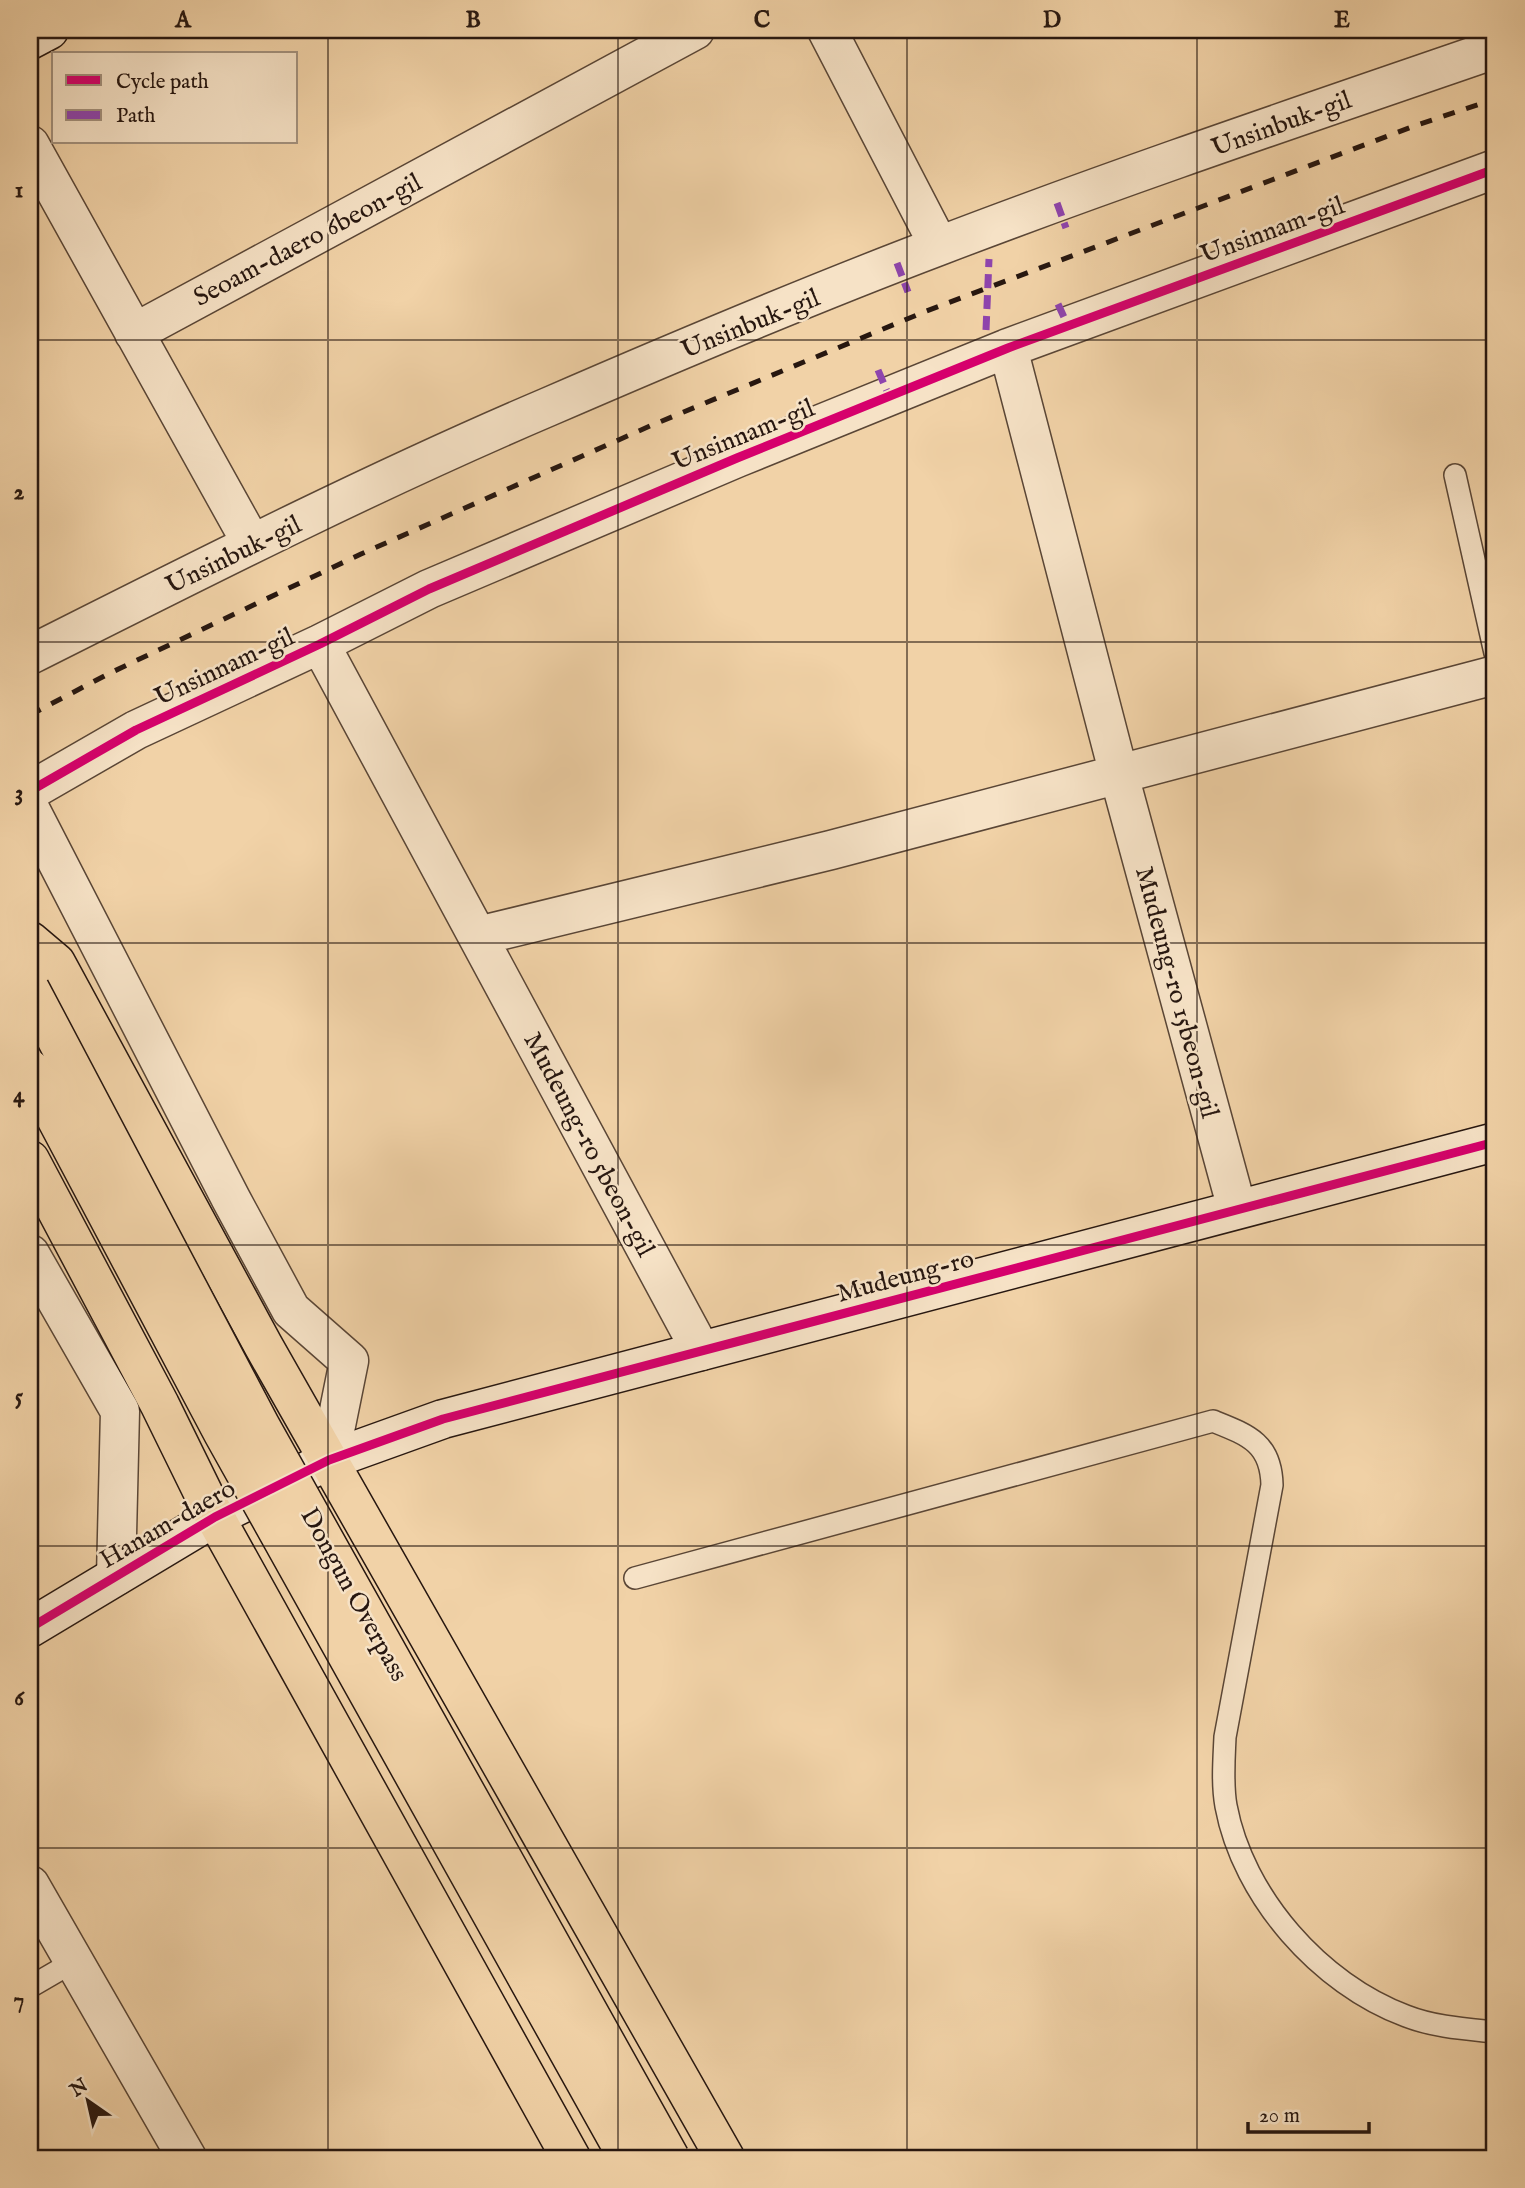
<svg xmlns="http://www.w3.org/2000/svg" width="1525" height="2188" font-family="'IM FELL English',serif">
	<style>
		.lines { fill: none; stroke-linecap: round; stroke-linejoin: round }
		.lane-casing { stroke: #5a4636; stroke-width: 24 }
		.street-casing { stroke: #5a4636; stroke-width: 41 }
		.secondary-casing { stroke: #271710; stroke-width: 41 }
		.primary-casing { stroke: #271710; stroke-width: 41 }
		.lane { stroke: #f6e2c6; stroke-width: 21 }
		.street { stroke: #f6e2c6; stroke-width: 38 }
		.secondary { stroke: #f6e2c6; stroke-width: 38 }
		.primary { stroke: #f1d2a7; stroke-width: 38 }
		.rail { stroke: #271710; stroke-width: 5; stroke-dasharray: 12 12; stroke-linecap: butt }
		.primary-bridge-casing { stroke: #271710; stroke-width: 41; stroke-linecap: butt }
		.primary-bridge { stroke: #f1d2a7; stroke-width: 38 }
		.quiet { stroke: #8e44ad; stroke-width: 7; stroke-dasharray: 14 7; stroke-linecap: butt }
		.cycleway-casing { stroke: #f6e2c6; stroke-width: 13 }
		.cycleway { stroke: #d6006c; stroke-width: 9 }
		.grid { fill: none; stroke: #271710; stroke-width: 2; stroke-opacity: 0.55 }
		.labels { text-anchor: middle; stroke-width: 5; stroke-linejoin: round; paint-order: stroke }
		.street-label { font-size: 26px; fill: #271710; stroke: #f6e2c6 }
		.neatline { fill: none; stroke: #271710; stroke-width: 2.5 }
		.grid-label { font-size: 23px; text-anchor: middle; font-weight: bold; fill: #271710 }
	</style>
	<rect width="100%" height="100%" fill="#f1d2a7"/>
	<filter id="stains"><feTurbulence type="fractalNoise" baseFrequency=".00286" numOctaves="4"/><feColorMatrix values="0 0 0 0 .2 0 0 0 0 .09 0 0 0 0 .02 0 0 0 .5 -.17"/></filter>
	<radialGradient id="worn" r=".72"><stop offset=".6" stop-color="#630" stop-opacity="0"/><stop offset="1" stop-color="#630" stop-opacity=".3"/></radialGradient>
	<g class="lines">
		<defs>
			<path id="lane" d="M 1455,475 L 1495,653
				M 635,1578 L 1213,1421 C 1248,1435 1271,1443 1272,1485 L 1225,1737 C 1224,1760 1222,1784 1226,1806 C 1243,1897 1320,1984 1406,2016 C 1434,2027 1466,2029 1495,2032
				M 30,1987 L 73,1962"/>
			<path id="street" d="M 827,30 L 939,246
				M 30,145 L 252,544
				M 134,333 L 695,30
				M 1008,348 L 1119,775 L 1237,1209
				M 320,644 L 701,1351
				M 30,655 C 201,569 372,482 548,407 C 677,351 807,296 939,246 C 1122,176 1309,113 1495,49
				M 30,791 L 136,730 L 320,644 L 429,589 L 737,458 L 1008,348 L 1495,169
				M 30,809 L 231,1199 L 291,1310 L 349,1361 L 329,1460
				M 478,936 L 831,850 L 1495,675
				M 30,1254 L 120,1411 L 116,1576
				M 30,1885 L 187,2158"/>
			<path id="secondary" d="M 30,40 L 49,30
				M 30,1628 L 215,1517 L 329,1460 L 443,1419 L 1495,1142"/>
			<path id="primary" d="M 30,941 L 56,963 L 263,1345 L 725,2158
				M 30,1160 L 160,1405 L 215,1517 L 571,2158"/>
		</defs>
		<use href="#lane" class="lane-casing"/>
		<use href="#street" class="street-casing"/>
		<use href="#secondary" class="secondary-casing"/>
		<use href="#primary" class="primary-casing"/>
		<use href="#lane" class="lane"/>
		<use href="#street" class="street"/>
		<use href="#secondary" class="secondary"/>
		<use href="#primary" class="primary"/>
		<path class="rail" d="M 30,715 L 108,674 L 361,554 L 650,426 L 924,312 L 1414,126 L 1495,99"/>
		<defs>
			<path id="primary-bridge" d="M 30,989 L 261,1427 L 670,2158
				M 30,1069 L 223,1433 L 628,2158"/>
		</defs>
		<use href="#primary-bridge" class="primary-bridge-casing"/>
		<use href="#primary-bridge" class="primary-bridge"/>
		<path class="quiet" d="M 1057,203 L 1066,228
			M 897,263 L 908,292
			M 1058,304 L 1068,326
			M 986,330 L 989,259
			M 878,370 L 889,396"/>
		<defs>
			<path id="cycleway" d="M 30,791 L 136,730 L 320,644 L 429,589 L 737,458 L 1008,348 L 1495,169
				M 30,1628 L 215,1517 L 329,1460 L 443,1419 L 1495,1142"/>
		</defs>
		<use href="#cycleway" class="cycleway-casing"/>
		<use href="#cycleway" class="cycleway"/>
	</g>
	<path class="grid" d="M 328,30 L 328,2158M 618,30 L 618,2158M 907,30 L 907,2158M 1197,30 L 1197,2158M 30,340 L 1495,340M 30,642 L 1495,642M 30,943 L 1495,943M 30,1245 L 1495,1245M 30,1546 L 1495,1546M 30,1848 L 1495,1848"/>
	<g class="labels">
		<g class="street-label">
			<text transform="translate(1281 123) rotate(-20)" y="9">Unsinbuk-gil</text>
			<text transform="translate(1272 229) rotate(-20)" y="9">Unsinnam-gil</text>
			<text transform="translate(307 239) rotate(-28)" y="9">Seoam-daero 6beon-gil</text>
			<text transform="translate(750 323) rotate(-22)" y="9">Unsinbuk-gil</text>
			<text transform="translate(743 434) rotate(-22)" y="9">Unsinnam-gil</text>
			<text transform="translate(233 554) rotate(-26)" y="9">Unsinbuk-gil</text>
			<text transform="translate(224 666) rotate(-25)" y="9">Unsinnam-gil</text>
			<text transform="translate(1178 992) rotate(75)" y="9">Mudeung-ro 15beon-gil</text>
			<text transform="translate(590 1144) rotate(62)" y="9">Mudeung-ro 5beon-gil</text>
			<text transform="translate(905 1275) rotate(-15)" y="9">Mudeung-ro</text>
			<text transform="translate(167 1523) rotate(-30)" y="9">Hanam-daero</text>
			<text transform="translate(355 1594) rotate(61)" y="9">Dongun Overpass</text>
		</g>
	</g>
	<rect width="1525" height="2188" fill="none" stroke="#f1d2a7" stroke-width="77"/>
	<rect x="52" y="52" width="245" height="91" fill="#f6e2c6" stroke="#a3917d" stroke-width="2"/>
	<rect x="66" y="75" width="35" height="10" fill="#d6006c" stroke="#a3917d" stroke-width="2"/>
	<text x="116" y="88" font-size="21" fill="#271710">Cycle path</text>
	<rect x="66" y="110" width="35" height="10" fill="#8e44ad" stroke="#a3917d" stroke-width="2"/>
	<text x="116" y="122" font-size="21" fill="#271710">Path</text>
	<g transform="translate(88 2101) rotate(326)" stroke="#f6e2c6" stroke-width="5" paint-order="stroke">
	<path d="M0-5L12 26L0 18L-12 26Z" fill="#271710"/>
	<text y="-10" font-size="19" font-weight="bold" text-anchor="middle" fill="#271710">N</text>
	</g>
	<path d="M1248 2122v10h121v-10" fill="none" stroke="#271710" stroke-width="3.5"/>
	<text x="1259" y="2122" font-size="21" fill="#271710" stroke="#f6e2c6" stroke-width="5" paint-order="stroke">20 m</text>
	<rect x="38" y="38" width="1448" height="2112" class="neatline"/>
	<g class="grid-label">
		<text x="183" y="27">A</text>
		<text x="473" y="27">B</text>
		<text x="762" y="27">C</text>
		<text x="1052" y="27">D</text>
		<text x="1342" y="27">E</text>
		<text x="19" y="197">1</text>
		<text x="19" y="499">2</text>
		<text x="19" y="800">3</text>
		<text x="19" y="1102">4</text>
		<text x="19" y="1404">5</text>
		<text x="19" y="1705">6</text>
		<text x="19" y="2007">7</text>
	</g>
	<rect width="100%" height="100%" filter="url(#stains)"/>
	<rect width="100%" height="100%" fill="url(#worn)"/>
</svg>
